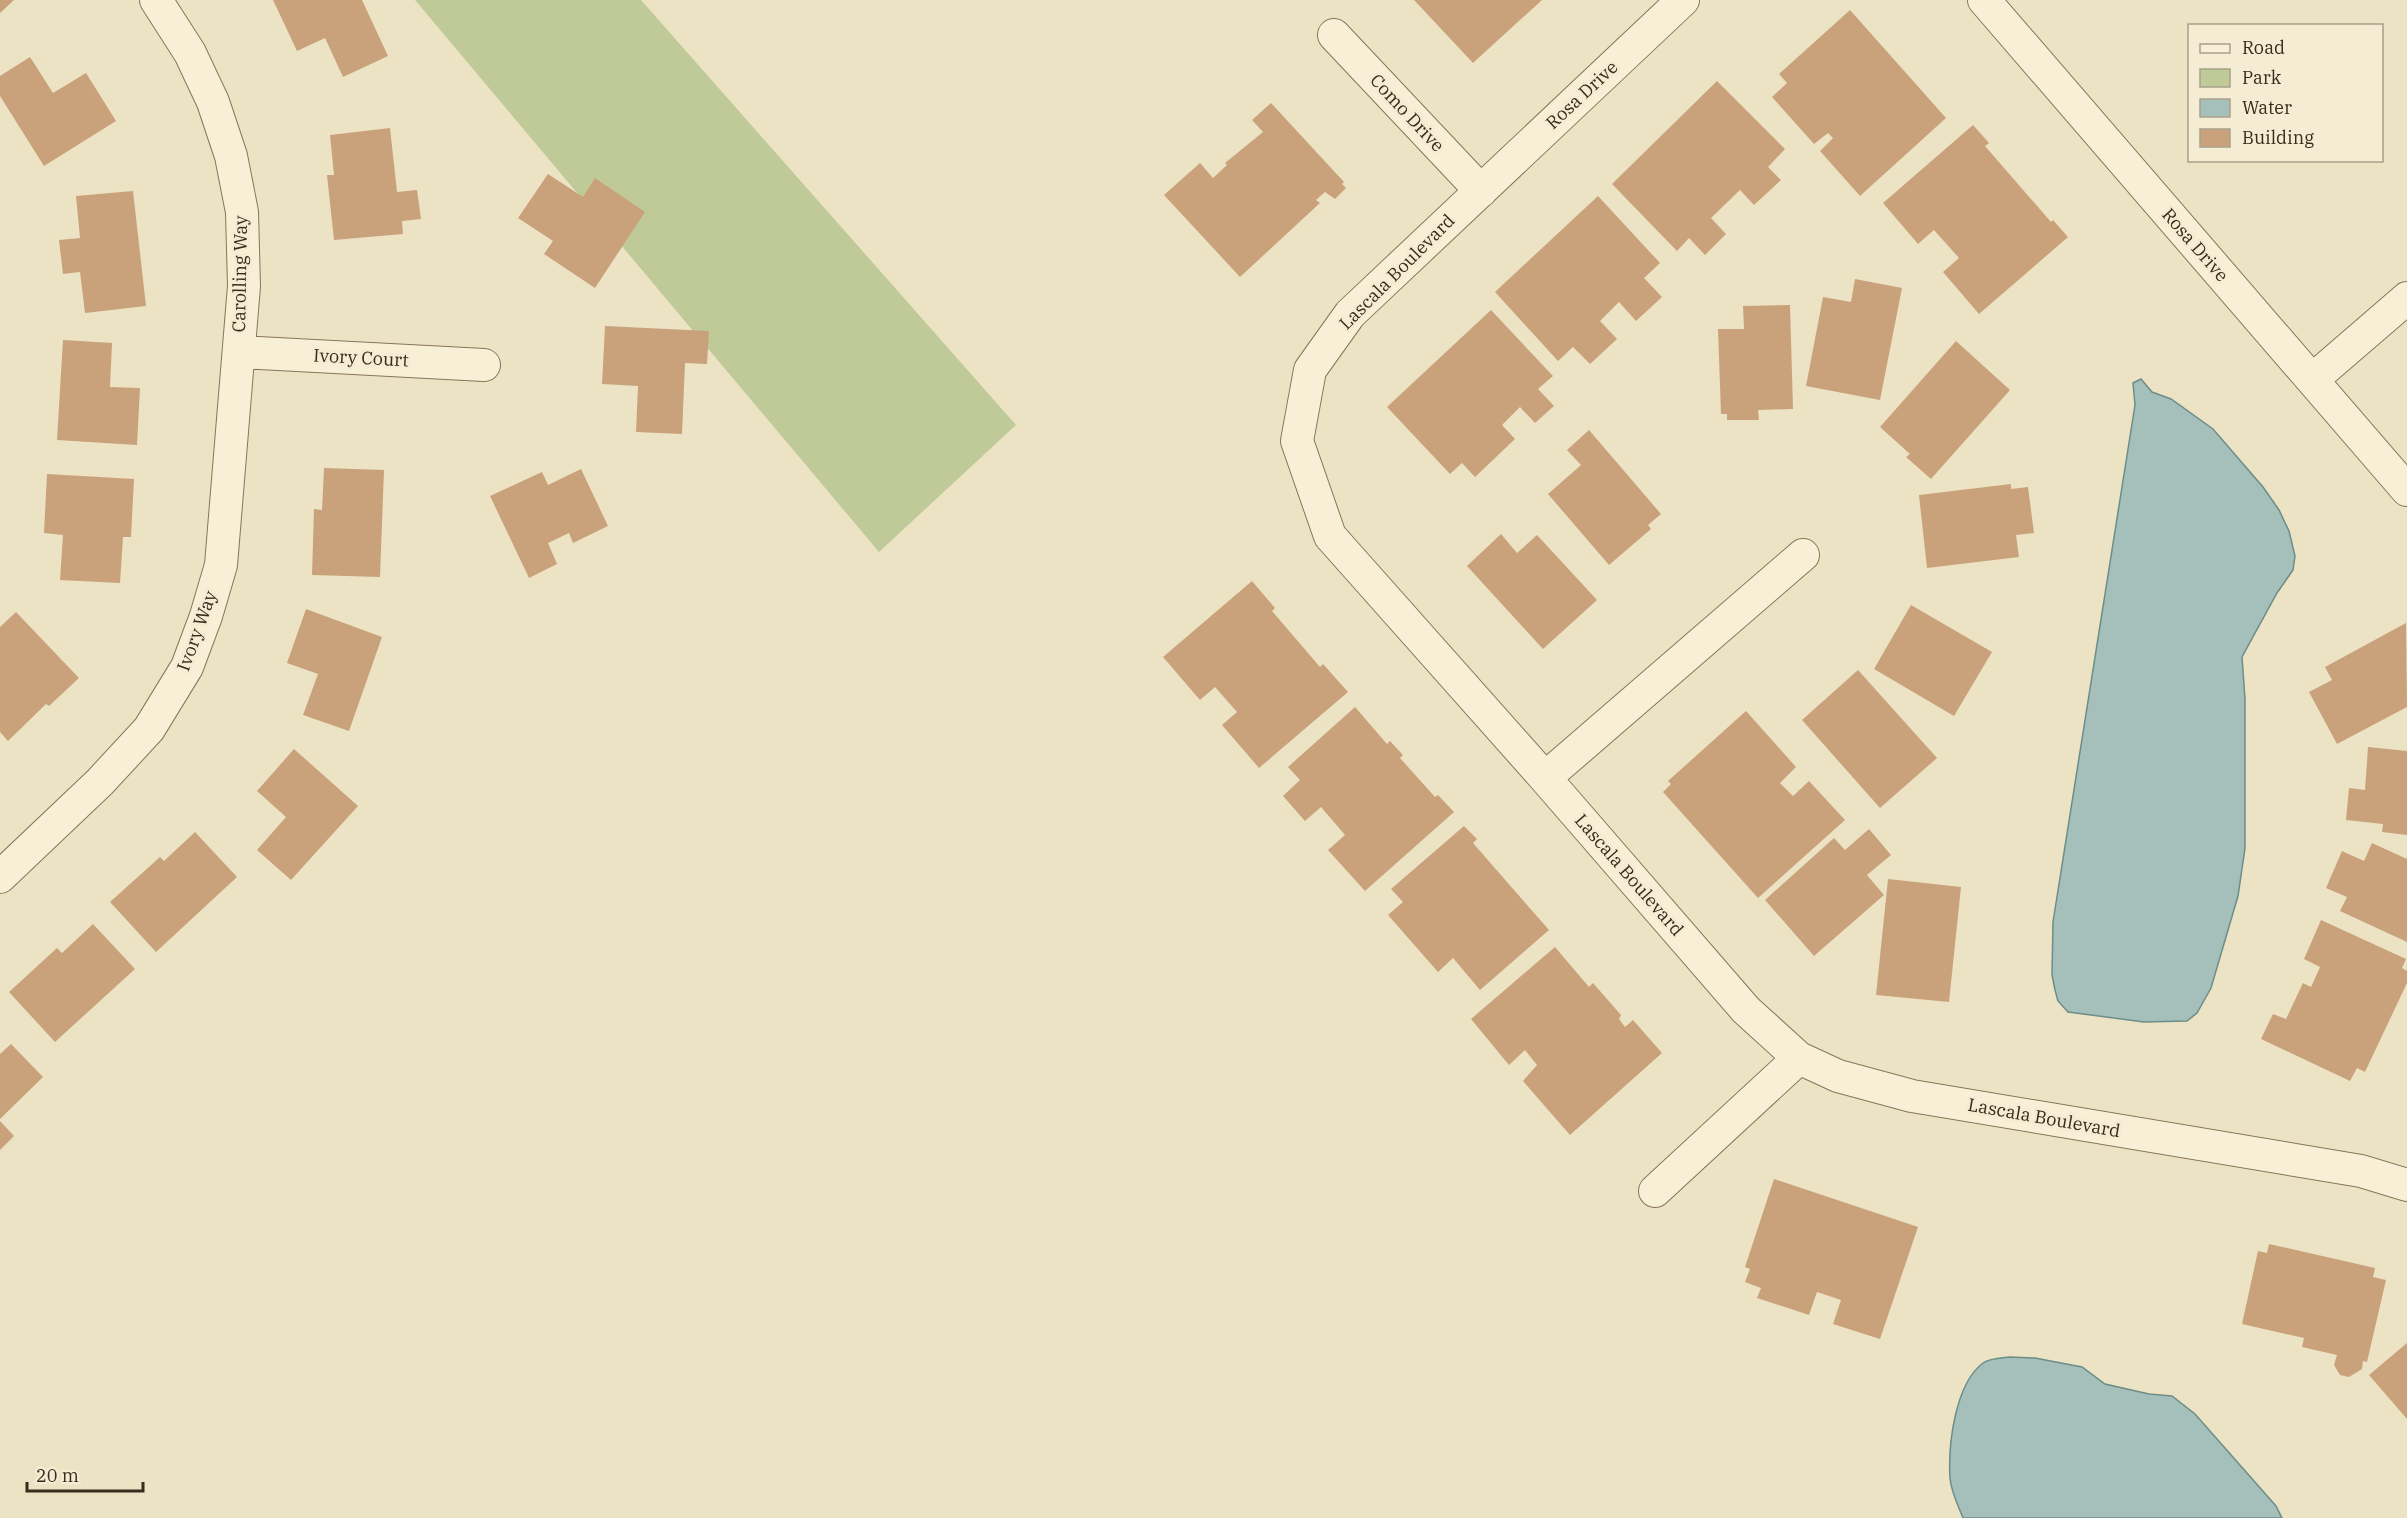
<svg xmlns="http://www.w3.org/2000/svg" width="2407" height="1518" font-family="'IBM Plex Serif',serif">
	<style>
		.green { fill: #c0ca98 }
		.water { fill: #a5bfba; stroke: #6d8d88; stroke-width: 1.5 }
		.building { fill: #c9a27b }
		.lines { fill: none; stroke-linecap: round; stroke-linejoin: round }
		.street-casing { stroke: #86755b; stroke-width: 34 }
		.street { stroke: #f7f0d6; stroke-width: 32 }
		.labels { text-anchor: middle; stroke-width: 6; stroke-linejoin: round; paint-order: stroke }
		.street-label { font-size: 18px; fill: #372c1e; stroke: #f4edd3 }
	</style>
	<rect width="100%" height="100%" fill="#ece3c4"/>
	<path class="green" d="M 415,0 L 641,0 L 1016,425 L 879,552 Z"/>
	<path class="water" d="M 2141,379 L 2152,392 L 2171,399 L 2213,429 L 2263,487 L 2279,510 L 2289,531 L 2295,556 L 2293,570 L 2277,593 L 2242,657 L 2245,699 L 2245,848 L 2238,896 L 2211,988 L 2197,1013 L 2187,1021 L 2144,1022 L 2068,1012 L 2058,1001 L 2055,990 L 2052,975 L 2053,922 L 2135,405 L 2133,383 Z
		M 2010,1357 L 2035,1358 L 2082,1367 L 2105,1384 L 2149,1394 L 2172,1396 L 2195,1414 L 2276,1506 L 2282,1518 L 1963,1518 C 1958,1505 1951,1492 1950,1478 C 1948,1445 1955,1384 1983,1363 C 1990,1358 2002,1358 2010,1357 Z"/>
	<path class="building" d="M 0,0 L 14,0 L 0,13 Z
		M 273,0 L 362,0 L 388,56 L 343,77 L 325,38 L 297,51 Z
		M 1414,0 L 1542,0 L 1473,63 Z
		M 1850,10 L 1946,118 L 1860,196 L 1820,151 L 1833,138 L 1828,133 L 1814,144 L 1772,97 L 1787,83 L 1779,74 Z
		M 30,57 L 53,93 L 86,73 L 116,121 L 44,166 L 0,96 L 0,76 Z
		M 1717,81 L 1785,149 L 1768,167 L 1781,180 L 1754,205 L 1740,190 L 1711,218 L 1726,234 L 1705,255 L 1689,238 L 1677,251 L 1612,184 Z
		M 1271,103 L 1344,182 L 1342,184 L 1346,188 L 1335,199 L 1325,192 L 1316,200 L 1320,203 L 1240,277 L 1164,195 L 1200,163 L 1213,178 L 1227,165 L 1225,163 L 1263,132 L 1252,120 Z
		M 1973,125 L 1989,143 L 1985,146 L 2051,222 L 2053,220 L 2068,237 L 1979,314 L 1943,272 L 1959,258 L 1934,230 L 1918,244 L 1883,203 Z
		M 390,128 L 397,192 L 417,190 L 421,219 L 402,221 L 403,234 L 334,240 L 327,175 L 334,175 L 330,135 Z
		M 548,174 L 583,197 L 595,178 L 645,212 L 595,288 L 544,254 L 553,241 L 518,218 Z
		M 133,191 L 146,306 L 85,313 L 80,272 L 63,274 L 59,240 L 80,238 L 76,196 Z
		M 1598,196 L 1660,263 L 1644,278 L 1662,297 L 1636,321 L 1619,302 L 1600,321 L 1617,339 L 1590,364 L 1573,347 L 1558,361 L 1495,292 Z
		M 1855,279 L 1902,288 L 1880,400 L 1806,386 L 1823,297 L 1851,302 Z
		M 1790,305 L 1793,409 L 1758,410 L 1759,420 L 1727,420 L 1727,414 L 1721,414 L 1718,329 L 1744,329 L 1743,306 Z
		M 1491,310 L 1553,376 L 1538,389 L 1554,406 L 1535,423 L 1520,407 L 1502,425 L 1515,439 L 1475,477 L 1462,463 L 1450,474 L 1387,407 Z
		M 605,326 L 709,331 L 707,364 L 685,363 L 682,434 L 636,432 L 638,386 L 602,384 Z
		M 63,340 L 112,343 L 110,387 L 140,388 L 137,445 L 57,440 Z
		M 1956,341 L 2010,390 L 1931,479 L 1906,457 L 1910,454 L 1880,427 Z
		M 1589,430 L 1661,514 L 1648,525 L 1651,529 L 1609,565 L 1548,494 L 1581,465 L 1567,450 Z
		M 324,468 L 384,470 L 380,577 L 312,575 L 314,509 L 322,510 Z
		M 581,469 L 608,526 L 573,543 L 569,533 L 548,543 L 557,564 L 529,578 L 490,496 L 542,472 L 548,485 Z
		M 47,474 L 134,479 L 131,537 L 123,537 L 120,583 L 60,580 L 63,535 L 44,533 Z
		M 2011,484 L 2011,489 L 2028,487 L 2034,533 L 2016,535 L 2019,557 L 1927,568 L 1919,495 Z
		M 1501,534 L 1517,553 L 1537,535 L 1597,600 L 1543,649 L 1467,566 Z
		M 1252,581 L 1275,608 L 1272,611 L 1320,667 L 1323,664 L 1348,692 L 1259,768 L 1222,725 L 1237,712 L 1215,687 L 1200,700 L 1163,657 Z
		M 1911,605 L 1992,652 L 1954,716 L 1874,669 Z
		M 306,609 L 382,637 L 349,731 L 303,715 L 318,674 L 287,663 Z
		M 16,612 L 79,678 L 49,706 L 46,704 L 8,741 L 0,732 L 0,627 Z
		M 2406,623 L 2407,707 L 2337,744 L 2309,692 L 2332,680 L 2325,667 Z
		M 1858,670 L 1937,758 L 1880,808 L 1802,720 Z
		M 1355,707 L 1387,744 L 1390,741 L 1403,755 L 1400,758 L 1435,797 L 1438,795 L 1454,812 L 1365,891 L 1328,850 L 1345,835 L 1321,807 L 1305,821 L 1283,796 L 1300,780 L 1288,767 Z
		M 1746,711 L 1796,767 L 1780,783 L 1793,796 L 1809,781 L 1845,820 L 1758,898 L 1663,792 L 1671,784 L 1668,781 Z
		M 2368,747 L 2407,751 L 2407,835 L 2382,832 L 2383,824 L 2346,820 L 2349,788 L 2365,790 Z
		M 294,749 L 358,806 L 291,880 L 257,850 L 286,817 L 257,791 Z
		M 1464,826 L 1477,839 L 1473,843 L 1549,930 L 1480,990 L 1453,958 L 1438,972 L 1388,915 L 1403,902 L 1391,889 Z
		M 1869,829 L 1891,855 L 1867,875 L 1884,895 L 1814,956 L 1765,900 L 1834,838 L 1845,850 Z
		M 195,832 L 237,877 L 156,952 L 110,902 L 160,857 L 164,861 Z
		M 2372,843 L 2407,859 L 2407,942 L 2340,911 L 2347,897 L 2326,888 L 2342,851 L 2364,861 Z
		M 1888,879 L 1961,887 L 1949,1002 L 1876,995 Z
		M 2321,920 L 2406,959 L 2402,968 L 2407,971 L 2407,983 L 2365,1072 L 2357,1068 L 2350,1081 L 2261,1039 L 2273,1014 L 2286,1019 L 2303,983 L 2311,987 L 2320,967 L 2304,959 Z
		M 93,924 L 135,969 L 55,1042 L 9,992 L 57,948 L 62,953 Z
		M 1555,947 L 1589,987 L 1593,983 L 1621,1015 L 1619,1019 L 1625,1027 L 1633,1020 L 1662,1053 L 1570,1135 L 1523,1081 L 1537,1065 L 1525,1050 L 1509,1065 L 1471,1019 Z
		M 11,1044 L 43,1077 L 0,1119 L 0,1054 Z
		M 0,1121 L 14,1136 L 0,1150 Z
		M 1774,1179 L 1918,1227 L 1880,1339 L 1833,1324 L 1841,1300 L 1817,1292 L 1809,1315 L 1757,1298 L 1761,1288 L 1745,1282 L 1750,1269 L 1745,1267 Z
		M 2269,1244 L 2375,1268 L 2373,1277 L 2386,1280 L 2367,1362 L 2363,1361 L 2362,1369 L 2349,1377 L 2340,1375 L 2334,1365 L 2337,1355 L 2302,1347 L 2304,1338 L 2242,1324 L 2258,1251 L 2267,1253 Z
		M 2407,1343 L 2407,1419 L 2369,1375 Z"/>
	<g class="lines">
		<defs>
			<path id="street" d="M 1683,0 L 1350,314 L 1310,370 L 1297,441 L 1330,536 L 1545,778 L 1746,1010 L 1799,1058 L 1838,1076 L 1912,1096 L 2361,1171 L 2407,1185
				M 1984,0 L 2407,490
				M 1334,35 L 1481,191
				M 239,352 L 484,365
				M 2312,380 L 2407,298
				M 1545,778 L 1803,555
				M 0,877 L 100,782 L 149,729 L 187,667 L 206,616 L 221,565 L 244,286 L 242,212 L 231,156 L 213,102 L 190,53 L 156,0
				M 1655,1191 L 1799,1058"/>
		</defs>
		<use href="#street" class="street-casing"/>
		<use href="#street" class="street"/>
	</g>
	<g class="labels">
		<g class="street-label">
			<text transform="translate(1582 95) rotate(-43)" y="6">Rosa Drive</text>
			<text transform="translate(1407 113) rotate(47)" y="6">Como Drive</text>
			<text transform="translate(2195 245) rotate(49)" y="6">Rosa Drive</text>
			<text transform="translate(1397 272) rotate(-45)" y="6">Lascala Boulevard</text>
			<text transform="translate(240 274) rotate(-89)" y="6">Carolling Way</text>
			<text transform="translate(361 358) rotate(3)" y="6">Ivory Court</text>
			<text transform="translate(197 631) rotate(-70)" y="6">Ivory Way</text>
			<text transform="translate(1629 875) rotate(49)" y="6">Lascala Boulevard</text>
			<text transform="translate(2044 1118) rotate(10)" y="6">Lascala Boulevard</text>
		</g>
	</g>
	<rect x="2188" y="24" width="195" height="138" fill="#f4edd3" stroke="#a8a08b" stroke-width="1.5"/>
	<rect x="2200" y="44" width="30" height="9" fill="#f7f0d6" stroke="#a8a08b" stroke-width="1.5"/>
	<text x="2242" y="54" font-size="18" fill="#372c1e">Road</text>
	<rect x="2200" y="69" width="30" height="18" fill="#c0ca98" stroke="#a8a08b" stroke-width="1.5"/>
	<text x="2242" y="84" font-size="18" fill="#372c1e">Park</text>
	<rect x="2200" y="99" width="30" height="18" fill="#a5bfba" stroke="#a8a08b" stroke-width="1.5"/>
	<text x="2242" y="114" font-size="18" fill="#372c1e">Water</text>
	<rect x="2200" y="129" width="30" height="18" fill="#c9a27b" stroke="#a8a08b" stroke-width="1.5"/>
	<text x="2242" y="144" font-size="18" fill="#372c1e">Building</text>
	<path d="M27 1482v9h116v-9" fill="none" stroke="#372c1e" stroke-width="3"/>
	<text x="36" y="1482" font-size="18" fill="#372c1e" stroke="#f4edd3" stroke-width="4.5" paint-order="stroke">20 m</text>
</svg>
